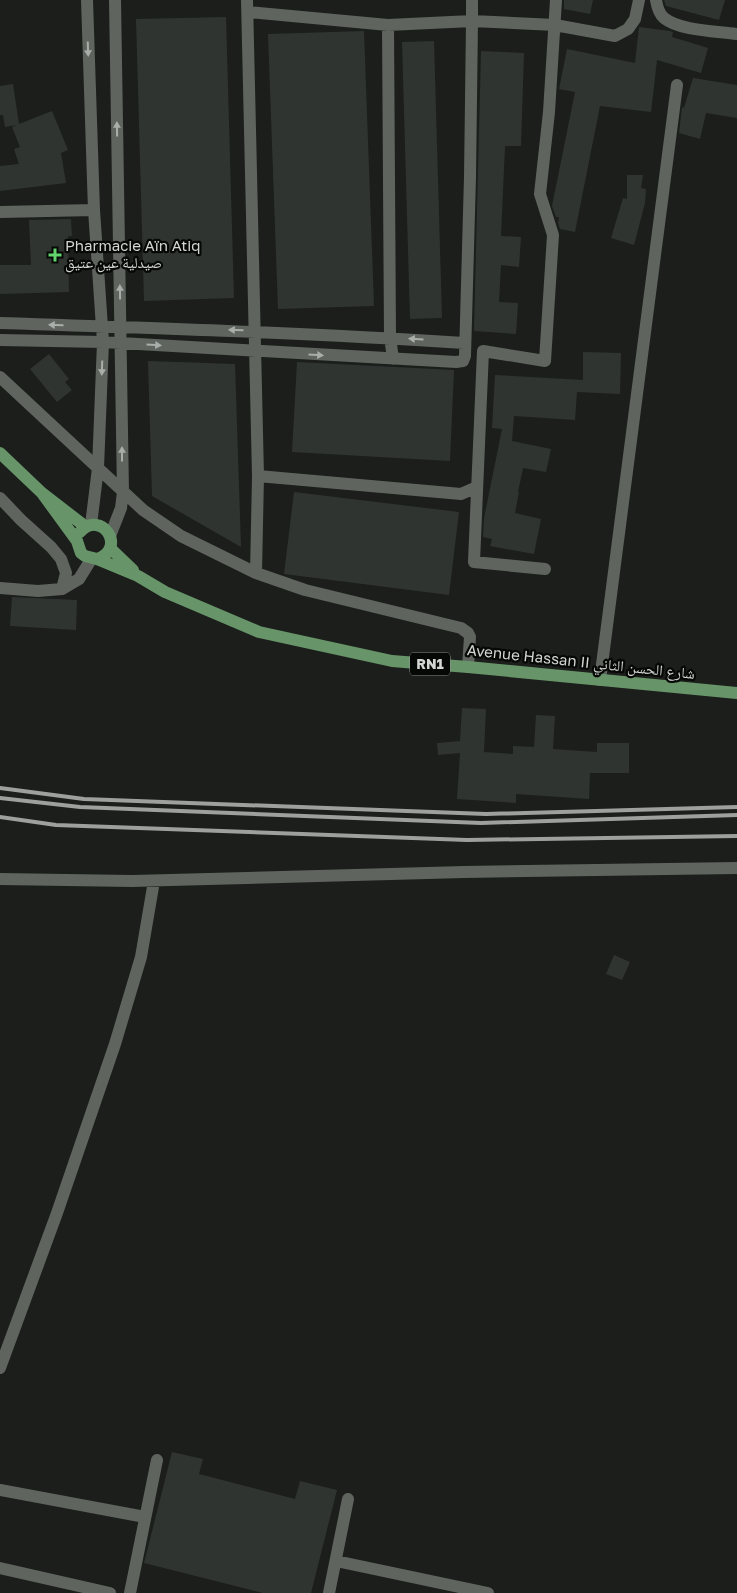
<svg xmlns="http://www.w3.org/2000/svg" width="737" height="1593" font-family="'Golos Text','Noto Naskh Arabic',sans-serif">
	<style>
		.building { fill: #303430 }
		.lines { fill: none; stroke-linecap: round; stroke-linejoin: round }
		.minor { stroke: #5f645f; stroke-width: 12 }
		.major { stroke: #679569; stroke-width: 12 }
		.rail { stroke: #9da09d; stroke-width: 4 }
		.oneway { fill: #aaaeaa }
		.poi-dot { fill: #61d46a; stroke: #060806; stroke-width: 2 }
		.labels { text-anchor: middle; stroke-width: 4.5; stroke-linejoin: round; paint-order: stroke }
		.shield { fill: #060806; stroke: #969896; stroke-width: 1 }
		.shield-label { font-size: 14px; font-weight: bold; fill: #d3d6d3 }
		.poi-label { font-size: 15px; fill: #d3d6d3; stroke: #060806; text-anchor: start }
		.street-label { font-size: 15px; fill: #d3d6d3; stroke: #060806 }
	</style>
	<rect width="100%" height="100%" fill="#1b1e1a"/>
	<path class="building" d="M 564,0 L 593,0 L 590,14 L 564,9 Z
		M 664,0 L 725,0 L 719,20 L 666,6 Z
		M 226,17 L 234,298 L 144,301 L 136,19 Z
		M 639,27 L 670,31 L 673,32 L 672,37 L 708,48 L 701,73 L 657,60 L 651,112 L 600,106 L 575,232 L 560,229 L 558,223 L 559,217 L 556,217 L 552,206 L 575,92 L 559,89 L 567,49 L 635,63 Z
		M 364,31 L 374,306 L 278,309 L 268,34 Z
		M 434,41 L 442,318 L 410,319 L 402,42 Z
		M 481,51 L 524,53 L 521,146 L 505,146 L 501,236 L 521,237 L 519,267 L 501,265 L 499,302 L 518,303 L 516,334 L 474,331 Z
		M 693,78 L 737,85 L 737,118 L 706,113 L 700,139 L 679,133 L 682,107 L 684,108 Z
		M 13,84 L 19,124 L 52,111 L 68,150 L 61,153 L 66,183 L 0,191 L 0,166 L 19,164 L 14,149 L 20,147 L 12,127 L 17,125 L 5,127 L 3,115 L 0,115 L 0,86 Z
		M 627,175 L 643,175 L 641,188 L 646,189 L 645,203 L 634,245 L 611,238 L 623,198 L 627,199 Z
		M 71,219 L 72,236 L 68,236 L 69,292 L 0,294 L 0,265 L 31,265 L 29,220 Z
		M 583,352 L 621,353 L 620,394 L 577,392 L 575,420 L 514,416 L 512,441 L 551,449 L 546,472 L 523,468 L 518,492 L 519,492 L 515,513 L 541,519 L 534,554 L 490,546 L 492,539 L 483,537 L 484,518 L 502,429 L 492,428 L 495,375 L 583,380 Z
		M 49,354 L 69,379 L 65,382 L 72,390 L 57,402 L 30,369 Z
		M 148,361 L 235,364 L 241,547 L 152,496 Z
		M 297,362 L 454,370 L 450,461 L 292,452 Z
		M 294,492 L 459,512 L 449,595 L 284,574 Z
		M 12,597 L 77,600 L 76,630 L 10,626 Z
		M 462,708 L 486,709 L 484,752 L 513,754 L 513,746 L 534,747 L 536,715 L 555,716 L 553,749 L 597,752 L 597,743 L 629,743 L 629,773 L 590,773 L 589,799 L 516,794 L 516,803 L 457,799 L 460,753 L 438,755 L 437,743 L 460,741 Z
		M 614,955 L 630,962 L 622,980 L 606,974 Z
		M 172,1452 L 203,1459 L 199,1474 L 295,1499 L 300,1481 L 337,1490 L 311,1593 L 263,1593 L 144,1563 Z"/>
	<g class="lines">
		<path class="minor" d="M 87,0 L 94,210 L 103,342 L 98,468 L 91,525
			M 247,0 L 258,476 L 256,573
			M 472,0 L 472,21 L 555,25 L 615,36 L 628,29 L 635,19 L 639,0
			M 656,0 C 657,6 659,14 664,18 C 680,31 716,31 737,34
			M 388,25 L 390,337 L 393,359
			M 0,212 L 94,210
			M 0,323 C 155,328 310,333 464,343
			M 0,340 L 103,342 L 456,362 L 463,361 L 465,356 L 470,177 L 472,21 L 388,25 L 248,12
			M 0,377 L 143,510 L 181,536 L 256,573 L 305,590 L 461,628 L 468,633 L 470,637 L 468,667
			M 258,476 L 461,494 L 477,487
			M 0,498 L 21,520 L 51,547 L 61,559 L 66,573 L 62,589 L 38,591 L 0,588
			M 110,536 L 121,508 L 123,492 L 115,0
			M 545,569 L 474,562 L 483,351 L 545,361 L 553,235 L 540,194 L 549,112 L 556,0
			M 62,589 L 79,579 L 92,558
			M 600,680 L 677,85
			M 0,879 L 132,881 L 464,872 L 737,868
			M 0,1368 L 57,1213 L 115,1044 L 141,957 L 154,881
			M 0,1490 L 145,1517
			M 336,1561 L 488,1593
			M 0,1568 L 110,1593
			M 130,1593 L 157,1460
			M 329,1593 L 348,1499"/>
		<path class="major" d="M 0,453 L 42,493 L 86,527
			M 42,493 L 77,541 L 81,553 L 85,556 L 97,559 L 138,576 L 165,592 L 259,632 L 392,661 L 468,667 L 737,693
			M 80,532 C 101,509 128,548 97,559
			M 110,548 L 133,570"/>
		<path class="rail" d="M 0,788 L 84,799 L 486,814 L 737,807
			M 0,798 L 80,807 L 481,823 L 737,815
			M 0,817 L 56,825 L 467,840 L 737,836"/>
	</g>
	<defs><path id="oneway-solid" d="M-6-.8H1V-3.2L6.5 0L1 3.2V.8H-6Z" transform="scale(1.25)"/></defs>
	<g class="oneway">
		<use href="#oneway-solid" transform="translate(88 49) rotate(88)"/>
		<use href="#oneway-solid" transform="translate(117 129) rotate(-91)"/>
		<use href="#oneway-solid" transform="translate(120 292) rotate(-91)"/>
		<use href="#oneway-solid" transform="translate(56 325) rotate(-178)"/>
		<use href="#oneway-solid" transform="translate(236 330) rotate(-178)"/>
		<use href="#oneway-solid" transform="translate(416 339) rotate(-176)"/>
		<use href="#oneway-solid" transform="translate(154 345) rotate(4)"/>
		<use href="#oneway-solid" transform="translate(316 355) rotate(3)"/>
		<use href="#oneway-solid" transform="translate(102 368) rotate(92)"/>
		<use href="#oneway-solid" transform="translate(122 454) rotate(-90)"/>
	</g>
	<path class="poi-dot" d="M52.5 247.5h5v5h5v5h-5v5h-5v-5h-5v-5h5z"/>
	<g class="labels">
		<rect class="shield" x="410" y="652.5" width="40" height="23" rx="4"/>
		<g class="shield-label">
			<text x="430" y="669">RN1</text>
		</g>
		<g class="poi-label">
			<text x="65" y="251">Pharmacie Aïn Atiq<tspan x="65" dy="17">صيدلية عين عتيق</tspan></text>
		</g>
		<g class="street-label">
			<text transform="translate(581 662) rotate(6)" y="5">Avenue Hassan II شارع الحسن الثاني</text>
		</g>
	</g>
</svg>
